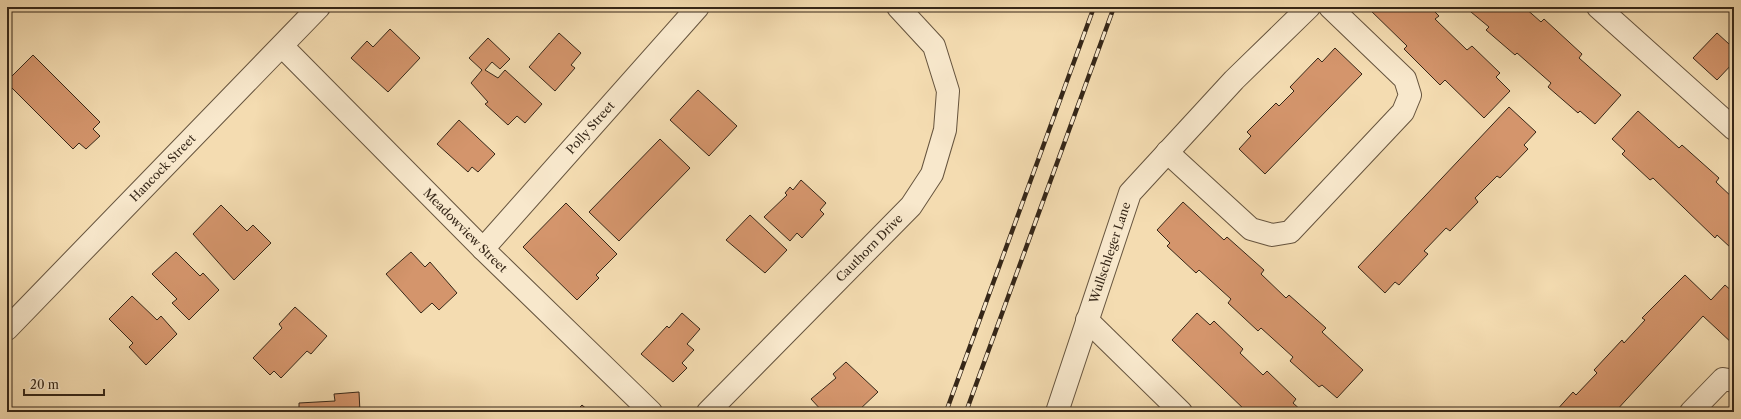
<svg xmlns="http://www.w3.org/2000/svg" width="1741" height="419" font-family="'Libre Caslon Text',serif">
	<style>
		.building { fill: #d4956c; stroke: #362718 }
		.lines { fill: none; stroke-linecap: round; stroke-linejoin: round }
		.minor-casing { stroke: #66543e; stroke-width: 24 }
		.minor { stroke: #f8e8cc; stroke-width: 22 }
		.rail-casing { stroke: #362718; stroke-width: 4.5 }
		.rail { stroke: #f8e8cc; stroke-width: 3; stroke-dasharray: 9; stroke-linecap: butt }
		.labels { text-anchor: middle; stroke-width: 4; stroke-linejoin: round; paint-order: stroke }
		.street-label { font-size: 12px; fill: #362718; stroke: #f8e8cc }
	</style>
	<rect width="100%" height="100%" fill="#f4dcb1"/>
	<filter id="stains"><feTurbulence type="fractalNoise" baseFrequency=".005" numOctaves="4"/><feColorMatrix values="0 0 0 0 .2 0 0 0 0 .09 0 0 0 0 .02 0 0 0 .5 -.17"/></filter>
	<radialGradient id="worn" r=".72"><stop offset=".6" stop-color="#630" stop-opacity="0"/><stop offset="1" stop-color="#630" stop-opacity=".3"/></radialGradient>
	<path class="building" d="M 1367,7 L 1430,7 L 1439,16 L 1435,19 L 1467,50 L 1472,46 L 1500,73 L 1496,77 L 1510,91 L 1484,118 L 1445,80 L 1440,85 L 1404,49 L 1407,46 Z
		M 1465,7 L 1524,7 L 1541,22 L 1544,19 L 1582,54 L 1579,58 L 1621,95 L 1595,124 L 1580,111 L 1578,113 L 1548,87 L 1551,83 L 1517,53 L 1515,55 L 1486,30 L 1489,27 Z
		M 390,29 L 420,58 L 388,92 L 351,58 L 367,41 L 373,47 Z
		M 559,33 L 581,53 L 571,65 L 575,68 L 555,91 L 529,67 Z
		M 1717,33 L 1729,44 L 1734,39 L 1734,62 L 1717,80 L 1693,58 Z
		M 488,38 L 510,59 L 500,69 L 492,62 L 485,70 L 498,78 L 505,70 L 542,104 L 525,123 L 517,116 L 508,125 L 485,104 L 488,102 L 471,83 L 482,70 L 469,58 Z
		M 1335,48 L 1362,74 L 1265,174 L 1239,149 L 1251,136 L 1247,132 L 1276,103 L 1279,106 L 1294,91 L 1290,87 L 1318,58 L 1322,62 Z
		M 33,55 L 100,122 L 93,129 L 100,136 L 86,149 L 79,143 L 73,149 L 7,83 L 7,81 Z
		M 698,90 L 737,126 L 709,156 L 670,120 Z
		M 1509,107 L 1536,132 L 1524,145 L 1528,149 L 1500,178 L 1497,176 L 1475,198 L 1478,202 L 1450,231 L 1446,228 L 1424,251 L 1428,254 L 1399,285 L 1395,282 L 1385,293 L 1358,267 Z
		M 1638,111 L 1679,148 L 1682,145 L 1719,178 L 1716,182 L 1734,199 L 1734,244 L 1731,248 L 1717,235 L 1715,238 L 1653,178 L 1650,180 L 1622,154 L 1625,151 L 1612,139 Z
		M 459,120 L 495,154 L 478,172 L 472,167 L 468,172 L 437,144 Z
		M 660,139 L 690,168 L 619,241 L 589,212 Z
		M 801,180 L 826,203 L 820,210 L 824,214 L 802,238 L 797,233 L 790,241 L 764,217 L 787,195 L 785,193 L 790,187 L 793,190 Z
		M 1183,202 L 1224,240 L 1227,237 L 1264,270 L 1261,274 L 1286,298 L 1289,295 L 1326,328 L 1322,332 L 1363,370 L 1337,398 L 1322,385 L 1319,387 L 1290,361 L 1293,357 L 1261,328 L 1258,331 L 1228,303 L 1231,299 L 1199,270 L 1196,273 L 1167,246 L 1170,243 L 1157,230 Z
		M 566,203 L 617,254 L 596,275 L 599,278 L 577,300 L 523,247 Z
		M 221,205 L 247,231 L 253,225 L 271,243 L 234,280 L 193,234 Z
		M 750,215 L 787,250 L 765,273 L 726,240 Z
		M 176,252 L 200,276 L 203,273 L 219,290 L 189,320 L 172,303 L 177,299 L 152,274 Z
		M 411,252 L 425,267 L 430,262 L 457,293 L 439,310 L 432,303 L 421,313 L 386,274 Z
		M 1685,275 L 1711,300 L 1725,285 L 1734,293 L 1734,345 L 1703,316 L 1615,412 L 1555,412 L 1573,392 L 1576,395 L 1597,373 L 1594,370 L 1622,340 L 1624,343 L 1645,320 L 1642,318 Z
		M 132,296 L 157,320 L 161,316 L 177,334 L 146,365 L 129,347 L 133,343 L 109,319 Z
		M 295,307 L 327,336 L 311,354 L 307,351 L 281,378 L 274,371 L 270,375 L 253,358 L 282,328 L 279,324 Z
		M 682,313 L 700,329 L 687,344 L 694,350 L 682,363 L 687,368 L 673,382 L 641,354 L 667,326 L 669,328 Z
		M 1197,313 L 1210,325 L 1214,321 L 1243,349 L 1240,353 L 1263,375 L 1267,371 L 1296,399 L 1293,403 L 1303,412 L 1247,412 L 1172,340 Z
		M 846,362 L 878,392 L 857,412 L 823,412 L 811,399 L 836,378 L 833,374 Z
		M 359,392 L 360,412 L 299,412 L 299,403 L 335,401 L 334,394 Z
		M 582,405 L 590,412 L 575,412 Z"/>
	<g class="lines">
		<defs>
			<g id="minor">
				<path d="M 1598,7 L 1734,129"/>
				<path id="s1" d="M 282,46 L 483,249 L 651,412"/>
				<path d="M 1167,152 L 1251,229 L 1272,235 L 1290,232 L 1403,112 L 1410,95 L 1405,79 L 1330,7"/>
				<path id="s2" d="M 483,249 L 698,7"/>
				<path d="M 1087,320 L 1181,412"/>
				<path id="s3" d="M 7,329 L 319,7"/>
				<path id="s4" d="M 708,412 L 911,206 L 932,174 L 945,130 L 948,91 L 934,46 L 898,7"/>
				<path id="s5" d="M 1057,412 L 1130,193 L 1234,80 L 1309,7"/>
				<path d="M 1691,412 L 1723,379 L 1734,381"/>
			</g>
		</defs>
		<use href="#minor" class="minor-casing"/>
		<use href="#minor" class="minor"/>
		<defs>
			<path id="rail" d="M 946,412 L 1094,7
				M 966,412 L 1114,7"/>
		</defs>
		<use href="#rail" class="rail-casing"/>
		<use href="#rail" class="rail"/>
	</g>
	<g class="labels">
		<g class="street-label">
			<text dy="4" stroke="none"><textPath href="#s2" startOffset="162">Polly Street</textPath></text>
			<text dy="4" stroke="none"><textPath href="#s3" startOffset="224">Hancock Street</textPath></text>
			<text dy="4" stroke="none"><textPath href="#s1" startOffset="260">Meadowview Street</textPath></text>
			<text dy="4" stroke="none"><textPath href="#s4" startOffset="230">Cauthorn Drive</textPath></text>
			<text dy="4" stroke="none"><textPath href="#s5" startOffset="168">Wullschleger Lane</textPath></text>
		</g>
	</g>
	<rect width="1741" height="419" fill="none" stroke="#f4dcb1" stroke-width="24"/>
	<rect x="8" y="8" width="1725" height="403" fill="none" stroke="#362718" stroke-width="2"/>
	<rect x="12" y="12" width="1717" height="395" fill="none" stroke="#362718"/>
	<path d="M24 389v6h80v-6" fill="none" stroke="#362718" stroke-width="2"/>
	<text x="30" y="389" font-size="12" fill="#362718" stroke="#f8e8cc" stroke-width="3" paint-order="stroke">20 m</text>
	<rect width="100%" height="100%" filter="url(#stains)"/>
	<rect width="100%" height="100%" fill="url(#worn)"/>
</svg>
